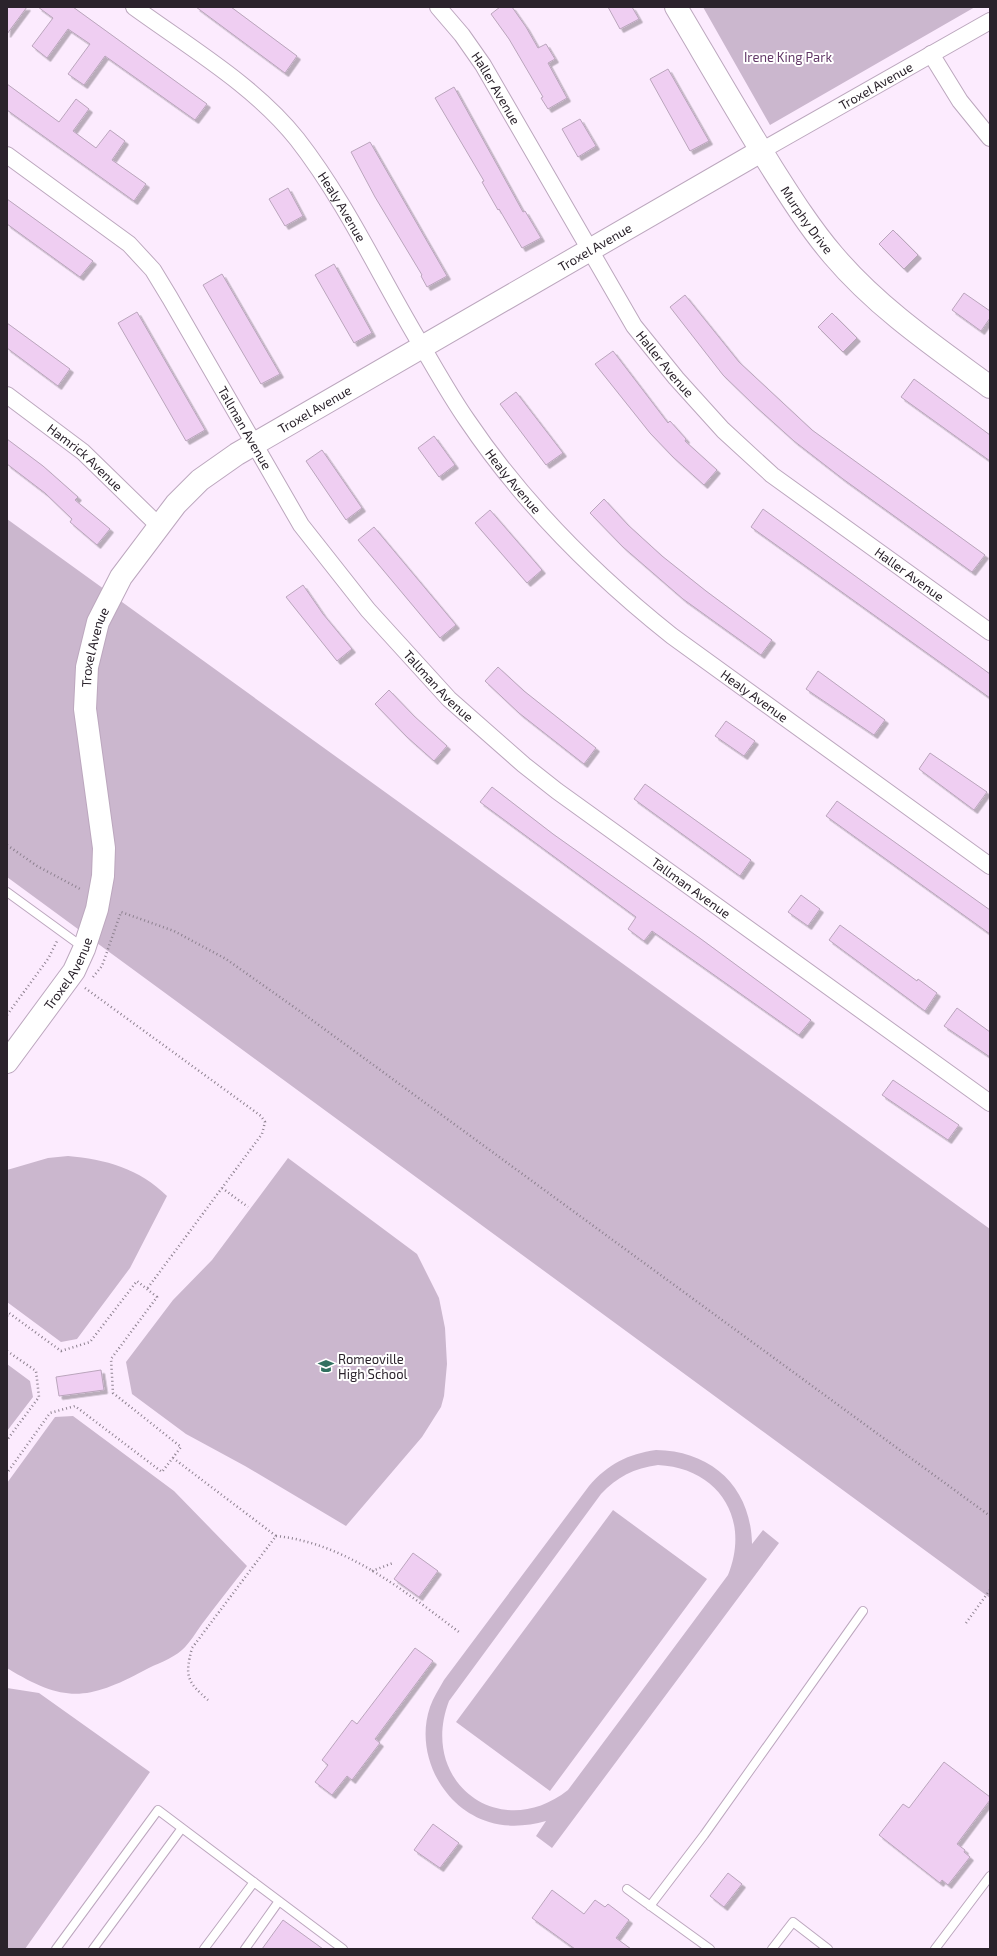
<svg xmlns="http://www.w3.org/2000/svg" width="997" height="1956" font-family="'Exo 2',sans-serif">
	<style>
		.green { fill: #cbb7ce; fill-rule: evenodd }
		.building { fill: #efcef2; stroke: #baa5bc; filter: url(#shadow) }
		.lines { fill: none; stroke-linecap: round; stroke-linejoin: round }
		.lane-casing { stroke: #bca7be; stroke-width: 10 }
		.street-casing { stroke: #bca7be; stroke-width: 18 }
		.secondary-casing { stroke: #bca7be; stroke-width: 24 }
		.path { stroke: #8d818f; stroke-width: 2.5; stroke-dasharray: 1 3; stroke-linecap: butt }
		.lane { stroke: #fff; stroke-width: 8 }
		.street { stroke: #fff; stroke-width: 16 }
		.secondary { stroke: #fff; stroke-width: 22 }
		.labels { text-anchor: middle; stroke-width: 4; stroke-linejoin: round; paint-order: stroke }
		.park-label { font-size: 13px; fill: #623867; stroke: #fff }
		.street-label { font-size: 13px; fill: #2b232c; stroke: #fff }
		.poi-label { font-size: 13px; fill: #2b232c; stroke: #fff; text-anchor: start }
	</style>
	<defs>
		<filter id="shadow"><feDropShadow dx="3.5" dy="3.5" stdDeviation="0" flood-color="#0004"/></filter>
	</defs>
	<rect width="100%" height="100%" fill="#fcebfe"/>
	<path class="green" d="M 703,7 L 975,7 L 770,125 Z
		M 7,519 L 990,1229 L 990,1598 L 7,877 Z
		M 68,1156 C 105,1159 140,1169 167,1196 L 130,1268 L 77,1339 L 61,1342 L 7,1302 L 7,1170 L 48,1158 Z
		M 288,1158 L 417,1254 L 439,1298 L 445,1328 L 447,1364 L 444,1396 L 441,1407 L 422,1437 L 346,1526 L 245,1466 L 186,1434 L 132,1394 L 126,1362 L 173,1300 L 212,1260 Z
		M 7,1364 L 30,1381 L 33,1397 L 7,1431 Z
		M 73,1416 L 174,1491 L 247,1566 C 232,1585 217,1604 202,1624 C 196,1632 190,1643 182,1650 C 172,1659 156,1664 145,1670 C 87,1701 64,1703 7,1668 L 7,1483 L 55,1417 Z
		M 656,1450 C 712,1451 751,1487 752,1544 L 763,1530 L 779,1543 L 552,1848 L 536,1836 L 546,1821 C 528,1826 508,1828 489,1822 C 443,1808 414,1754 430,1707 C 433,1698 439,1689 444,1680 L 589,1486 C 608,1464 628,1454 656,1450 ZM 658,1465 C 718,1468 751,1518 728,1575 L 568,1790 C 500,1844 418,1782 449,1701 L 601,1494 C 617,1477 634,1468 658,1465 Z
		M 613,1510 L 707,1579 L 550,1791 L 456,1722 Z
		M 7,1688 L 39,1693 L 150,1772 L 25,1949 L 7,1949 Z"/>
	<path class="building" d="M 7,7 L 27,7 L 7,34 Z
		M 38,7 L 73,7 L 207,104 L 195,120 L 105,56 L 84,85 L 68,74 L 90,44 L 68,29 L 47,58 L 32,46 L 53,18 Z
		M 196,7 L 231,7 L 297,56 L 285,73 Z
		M 500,7 L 512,7 L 526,27 L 538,48 L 546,44 L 555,59 L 548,63 L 567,98 L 548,109 L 541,98 L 543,97 L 509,39 L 491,14 Z
		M 608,7 L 632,7 L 639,19 L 620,29 Z
		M 668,69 L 709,141 L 690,151 L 650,79 Z
		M 7,84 L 59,122 L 76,99 L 89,109 L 73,131 L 96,148 L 110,130 L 125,141 L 112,160 L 146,184 L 134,201 L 7,110 Z
		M 454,87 L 523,212 L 525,211 L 541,238 L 522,248 L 499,209 L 498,210 L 482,182 L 484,181 L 435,98 Z
		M 580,119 L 596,146 L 578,157 L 562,129 Z
		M 370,142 L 447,276 L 427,287 L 421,276 L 422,275 L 375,197 L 351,152 Z
		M 288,188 L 303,216 L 285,226 L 269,199 Z
		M 7,199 L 93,261 L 80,277 L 7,224 Z
		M 893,230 L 918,255 L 904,269 L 879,244 Z
		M 334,264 L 372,333 L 354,343 L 315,275 Z
		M 222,274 L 280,374 L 261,384 L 203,285 Z
		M 964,293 L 990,311 L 990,318 L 981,331 L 952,310 Z
		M 685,295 L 739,362 L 812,430 L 985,555 L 972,572 L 843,479 L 794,441 L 754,405 L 723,375 L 670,307 Z
		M 137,312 L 205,430 L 186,441 L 118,323 Z
		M 832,313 L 857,338 L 843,352 L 818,327 Z
		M 7,323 L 70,369 L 58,386 L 7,348 Z
		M 613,351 L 668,423 L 670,421 L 686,439 L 685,441 L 717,470 L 704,485 L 673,457 L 650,433 L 595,364 Z
		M 914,379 L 990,435 L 990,461 L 901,397 Z
		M 516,392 L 563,453 L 546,465 L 500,404 Z
		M 434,436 L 455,465 L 439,477 L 418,448 Z
		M 7,439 L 43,466 L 78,497 L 75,500 L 110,529 L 97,545 L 70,522 L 72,519 L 45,493 L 7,464 Z
		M 322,450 L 362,508 L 346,520 L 306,461 Z
		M 604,499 L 628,525 L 662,556 L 706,591 L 772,640 L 761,655 L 683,599 L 623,547 L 590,513 Z
		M 763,509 L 990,674 L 990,698 L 751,527 Z
		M 490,510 L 542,570 L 527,583 L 475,523 Z
		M 374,527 L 456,625 L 440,638 L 358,540 Z
		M 303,585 L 323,614 L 352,649 L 337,661 L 286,597 Z
		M 498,667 L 524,691 L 596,748 L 584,764 L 519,713 L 485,681 Z
		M 818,671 L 885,720 L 874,735 L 806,689 Z
		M 389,690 L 414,716 L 447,746 L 434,761 L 407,737 L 375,704 Z
		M 726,721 L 755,741 L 744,756 L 715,736 Z
		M 930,753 L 987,792 L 974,810 L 919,769 Z
		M 645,784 L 751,860 L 740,876 L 634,799 Z
		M 492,787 L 553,834 L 701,939 L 811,1020 L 799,1035 L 652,931 L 644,941 L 628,929 L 636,917 L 480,802 Z
		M 837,801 L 990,910 L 990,934 L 826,816 Z
		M 801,895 L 820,909 L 808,926 L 788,912 Z
		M 840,925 L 917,981 L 918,979 L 937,993 L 925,1011 L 829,940 Z
		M 957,1008 L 990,1032 L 990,1057 L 944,1026 Z
		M 893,1080 L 959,1125 L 948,1140 L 882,1095 Z
		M 101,1370 L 104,1390 L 59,1396 L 56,1377 Z
		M 413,1553 L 438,1571 L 419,1597 L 394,1579 Z
		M 415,1648 L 433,1661 L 375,1739 L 380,1743 L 352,1780 L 347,1776 L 332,1795 L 315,1782 L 328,1765 L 322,1760 L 352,1720 L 357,1724 Z
		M 944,1762 L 990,1797 L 990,1800 L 957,1844 L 965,1850 L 964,1852 L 970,1857 L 948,1885 L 942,1880 L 940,1883 L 879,1835 L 903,1804 L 909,1808 Z
		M 433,1824 L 459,1843 L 440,1868 L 414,1850 Z
		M 728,1873 L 742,1884 L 724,1907 L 710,1896 Z
		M 552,1890 L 584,1914 L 595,1900 L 605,1907 L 608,1904 L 629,1920 L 616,1938 L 631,1949 L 575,1949 L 532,1918 Z
		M 283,1920 L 323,1949 L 262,1949 Z"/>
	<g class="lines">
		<defs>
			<path id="lane" d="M 7,892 L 84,948
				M 627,1889 L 710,1949
				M 650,1906 L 704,1835 L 863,1611
				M 56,1949 L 158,1810 L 343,1949
				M 93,1949 L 182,1828
				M 204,1949 L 254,1882
				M 245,1949 L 279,1901
				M 772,1949 L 793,1922 L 828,1949
				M 935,1949 L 990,1876"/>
			<g id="street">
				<path id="s1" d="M 134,7 C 189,47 255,86 297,139 C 347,203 381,279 423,348 C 437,372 451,397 467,420 C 523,503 594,574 672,636 L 990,866"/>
				<path id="s2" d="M 438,7 L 462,35 L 483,65 L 634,326 L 676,378 L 723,430 L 772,475 L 990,632"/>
				<path d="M 931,54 L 960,101 L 990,138"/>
				<path id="s3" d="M 761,151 L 990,21"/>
				<path id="s4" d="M 7,155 L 129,244 L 153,270 L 170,298 L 301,525 L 368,610 L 449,699 L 524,765 L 557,791 L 990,1103"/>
				<path id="s5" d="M 7,395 L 83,452 L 159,526"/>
			</g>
			<g id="secondary">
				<path id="s6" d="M 676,7 C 708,61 739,115 772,168 C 791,198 810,228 833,255 C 878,308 934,346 990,387"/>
				<path id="s7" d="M 7,1062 L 74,971 L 84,949 L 97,909 L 103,876 L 104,848 L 85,709 L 87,667 L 98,622 L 121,577 L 176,504 L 200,480 L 237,454 L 761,151"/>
			</g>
		</defs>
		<use href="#lane" class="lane-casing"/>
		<use href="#street" class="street-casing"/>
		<use href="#secondary" class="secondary-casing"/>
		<path class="path" d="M 7,845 L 37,866 L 82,890
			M 93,977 L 102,966 L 121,912 L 174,931 L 226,959 L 301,1012 L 990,1516
			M 85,988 L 261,1116 L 265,1122 L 262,1134 L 147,1289
			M 7,1015 L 48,959 L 57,941
			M 222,1188 L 248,1207
			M 7,1316 L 9,1313 L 61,1351 L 90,1342 L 137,1281 L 157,1297 L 111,1359 L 113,1393 L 181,1447 L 162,1472 L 75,1406 L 50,1413 L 7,1473
			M 7,1351 L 36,1371 L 39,1397 L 7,1440
			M 173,1458 L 276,1536 L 192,1648 C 185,1675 186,1681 208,1700
			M 276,1536 C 346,1543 404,1591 459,1632
			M 372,1571 L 393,1563
			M 966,1623 L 990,1590"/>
		<use href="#lane" class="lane"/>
		<use href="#street" class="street"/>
		<use href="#secondary" class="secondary"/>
	</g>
	<defs>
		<symbol id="school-bare" viewBox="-9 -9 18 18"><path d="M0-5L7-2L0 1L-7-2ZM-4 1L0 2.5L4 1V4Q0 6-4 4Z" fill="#317160" stroke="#fff" stroke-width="2.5" paint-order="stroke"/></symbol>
	</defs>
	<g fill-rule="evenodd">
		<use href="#school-bare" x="315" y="1355" width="22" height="22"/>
	</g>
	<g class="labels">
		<g class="park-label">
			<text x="788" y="62">Irene King Park</text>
		</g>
		<g class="street-label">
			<text dy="5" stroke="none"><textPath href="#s3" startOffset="132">Troxel Avenue</textPath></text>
			<text dy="5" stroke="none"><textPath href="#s2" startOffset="100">Haller Avenue</textPath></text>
			<text dy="5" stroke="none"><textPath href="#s1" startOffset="292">Healy Avenue</textPath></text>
			<text dy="5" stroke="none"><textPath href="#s6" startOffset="250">Murphy Drive</textPath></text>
			<text dy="5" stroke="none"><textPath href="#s7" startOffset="1104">Troxel Avenue</textPath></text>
			<text dy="5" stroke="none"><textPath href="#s2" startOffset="424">Haller Avenue</textPath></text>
			<text dy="5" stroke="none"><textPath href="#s7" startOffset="780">Troxel Avenue</textPath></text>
			<text dy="5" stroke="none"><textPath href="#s4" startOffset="369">Tallman Avenue</textPath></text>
			<text dy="5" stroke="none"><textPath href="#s5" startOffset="100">Hamrick Avenue</textPath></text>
			<text dy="5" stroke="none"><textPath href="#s1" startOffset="616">Healy Avenue</textPath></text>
			<text dy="5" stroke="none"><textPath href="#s2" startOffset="748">Haller Avenue</textPath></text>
			<text dy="5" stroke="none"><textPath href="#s7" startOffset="444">Troxel Avenue</textPath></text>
			<text dy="5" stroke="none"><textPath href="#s4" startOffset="693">Tallman Avenue</textPath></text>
			<text dy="5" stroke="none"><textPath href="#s1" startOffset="940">Healy Avenue</textPath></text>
			<text dy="5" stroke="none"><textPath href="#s4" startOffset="1017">Tallman Avenue</textPath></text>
			<text dy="5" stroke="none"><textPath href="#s7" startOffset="108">Troxel Avenue</textPath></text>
		</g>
		<g class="poi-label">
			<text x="338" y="1364">Romeoville<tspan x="338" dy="15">High School</tspan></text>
		</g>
	</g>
	<rect width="997" height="1956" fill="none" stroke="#2b232c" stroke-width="16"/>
</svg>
